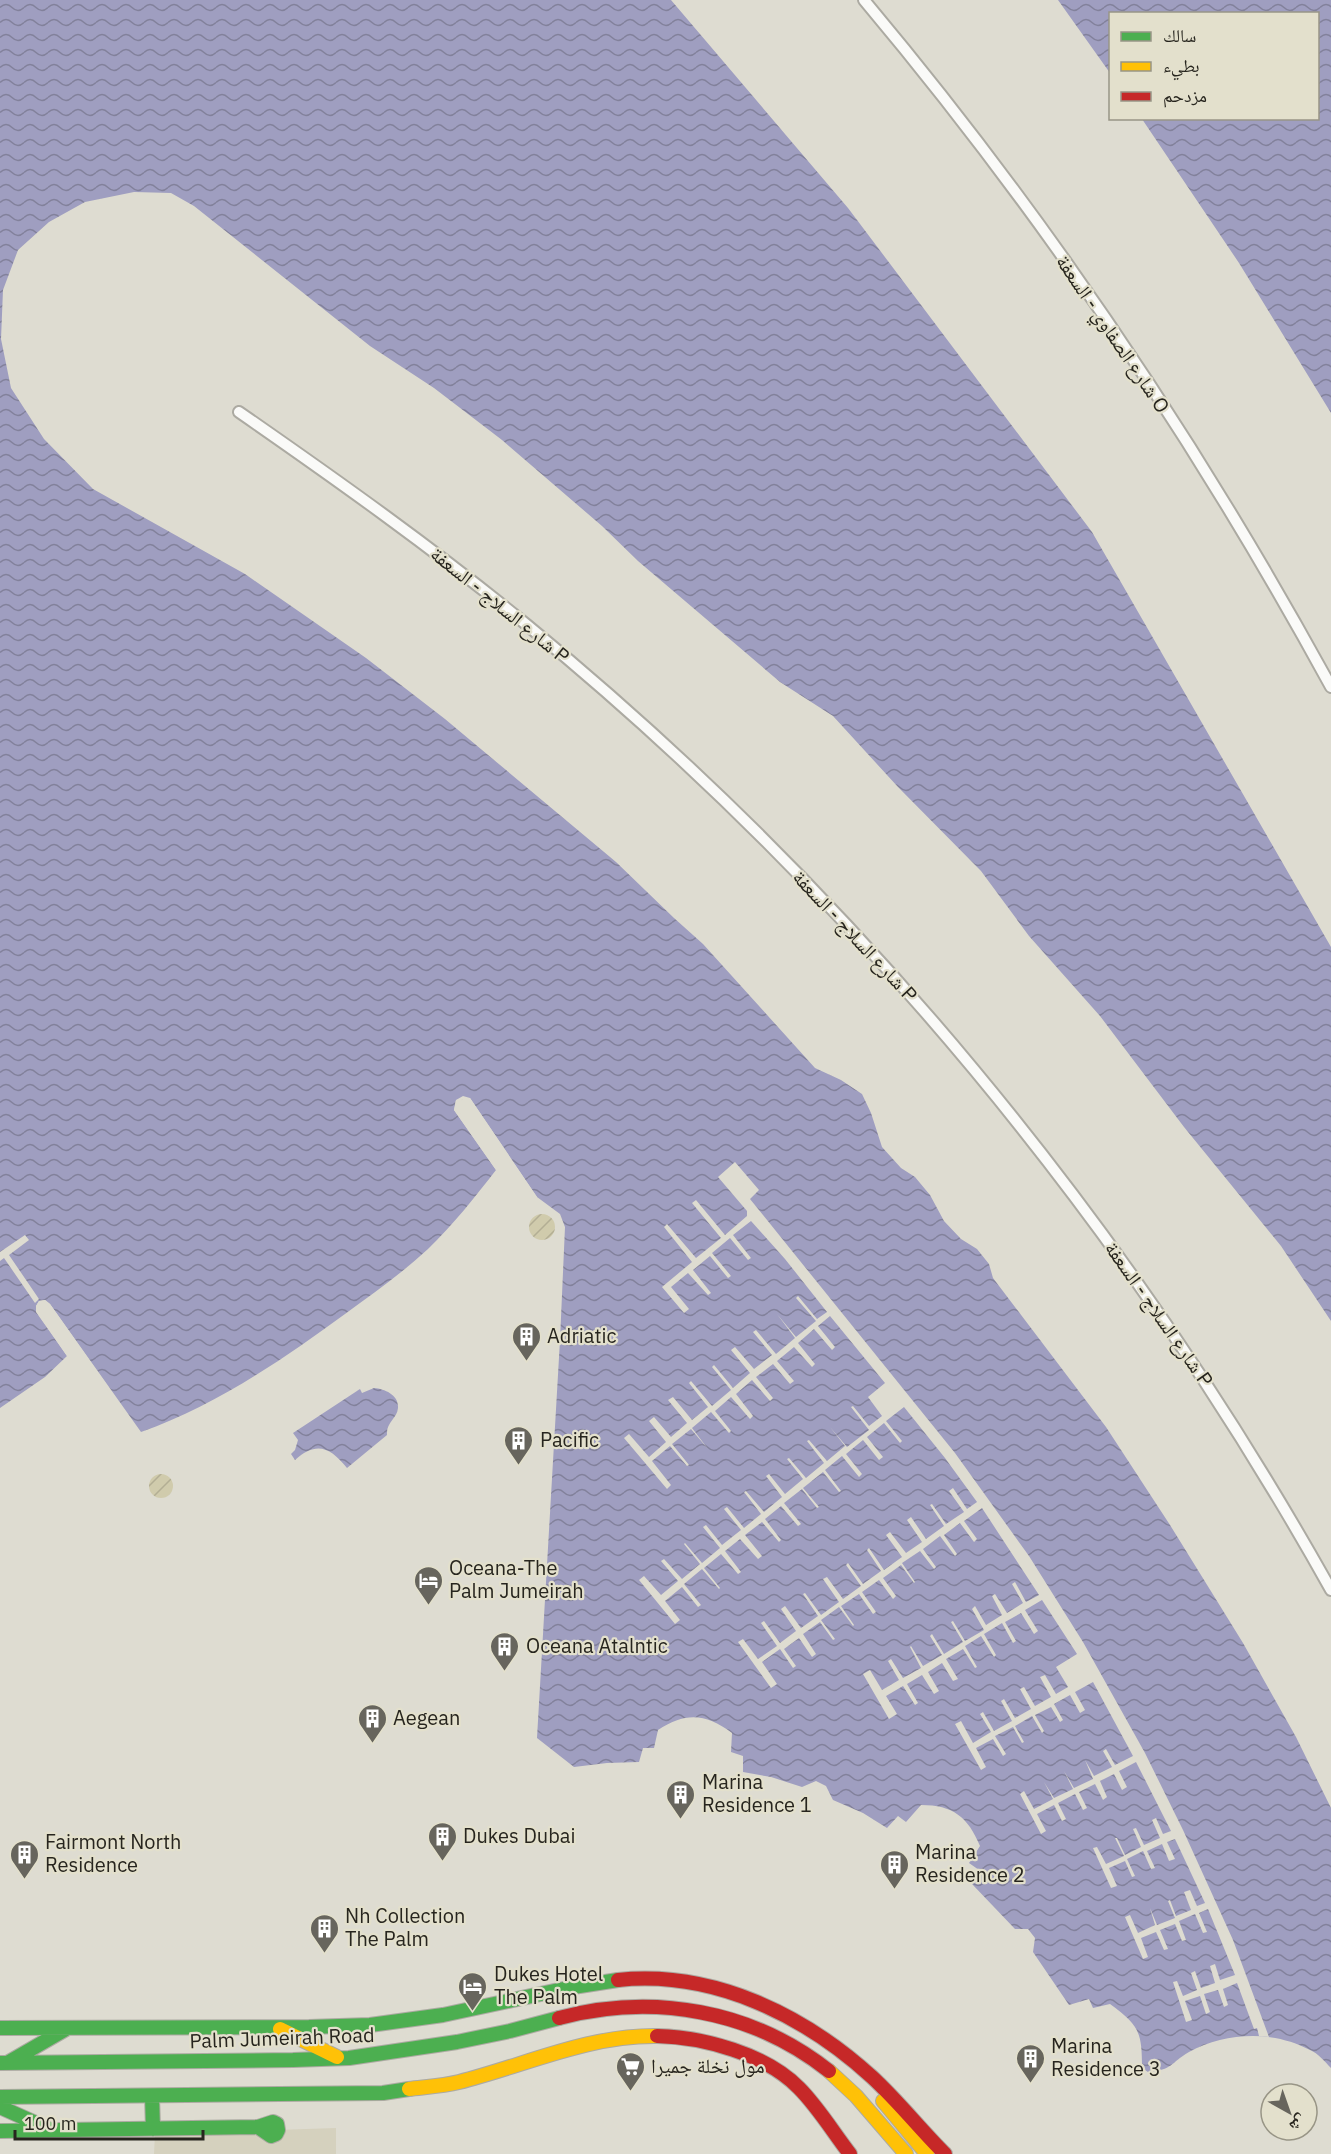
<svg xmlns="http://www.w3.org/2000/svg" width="1331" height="2154" font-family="'IBM Plex Sans','Noto Naskh Arabic',sans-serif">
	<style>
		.built { fill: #d5d1be }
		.garden { fill: url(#garden-furrows) }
		.water { fill: url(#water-waves) }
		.pier { fill: #dedcd1 }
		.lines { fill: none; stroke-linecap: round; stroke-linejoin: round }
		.street-casing { stroke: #acaaa2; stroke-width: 14 }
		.fast-casing { stroke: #acaaa2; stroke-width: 16 }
		.slow-casing { stroke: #acaaa2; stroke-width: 16 }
		.jam-casing { stroke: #acaaa2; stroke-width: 16 }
		.street { stroke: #fafaf8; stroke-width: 10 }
		.fast { stroke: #4caf50; stroke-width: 14 }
		.slow { stroke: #ffc107; stroke-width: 14 }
		.jam { stroke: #c62828; stroke-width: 14 }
		.labels { text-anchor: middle; stroke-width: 4.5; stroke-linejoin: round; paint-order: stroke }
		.street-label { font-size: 20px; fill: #27251e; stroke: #e3e0cc }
		.poi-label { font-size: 20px; fill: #27251e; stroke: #e3e0cc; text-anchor: start }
	</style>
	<defs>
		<pattern id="garden-furrows" width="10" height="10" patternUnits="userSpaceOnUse" patternTransform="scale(1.5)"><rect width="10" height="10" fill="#d0cbac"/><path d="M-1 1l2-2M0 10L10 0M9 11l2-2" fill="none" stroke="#b3ae94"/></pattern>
		<pattern id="water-waves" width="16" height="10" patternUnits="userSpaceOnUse" patternTransform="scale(1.5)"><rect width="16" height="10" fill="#9f9ec0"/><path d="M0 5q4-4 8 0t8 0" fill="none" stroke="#82819b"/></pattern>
	</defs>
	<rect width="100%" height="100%" fill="#dedcd1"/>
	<path class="built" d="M 336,2128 L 336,2154 L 154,2154 L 155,2134 Z"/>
	<path class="garden" d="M529 1227a13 13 0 1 1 26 0a13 13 0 1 1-26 0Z
		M149 1486a12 12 0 1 1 24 0a12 12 0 1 1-24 0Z"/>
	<path class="water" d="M 0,0 L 671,0 L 848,208 L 1092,532 L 1331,947 L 1331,1321 L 1281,1246 L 1184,1127 L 1100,1016 L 1029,936 L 981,871 L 898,787 L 833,716 L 780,682 L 638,561 L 602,526 L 502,440 L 434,388 L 370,346 L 194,206 L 171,193 L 134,192 L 85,202 L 49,222 L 18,250 L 3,290 L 1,339 L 11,388 L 44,439 L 93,489 L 245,574 L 366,658 L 445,719 L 616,862 L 674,918 L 703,944 L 815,1068 L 841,1080 L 862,1094 L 871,1113 L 882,1147 L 901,1168 L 915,1177 L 930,1195 L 944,1221 L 961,1239 L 977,1249 L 989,1264 L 993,1278 L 1106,1427 L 1170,1525 L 1243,1643 L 1296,1737 L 1331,1808 L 1331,2068 C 1325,2062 1318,2053 1310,2050 C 1273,2030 1226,2032 1189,2052 C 1170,2063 1173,2070 1148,2072 L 1142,2068 C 1142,2032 1139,2025 1110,2004 L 1093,2008 L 1089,1999 L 1069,2005 L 1033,1952 L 1035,1938 L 1028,1929 L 1015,1929 L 972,1884 L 979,1870 L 969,1863 L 980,1846 C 968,1817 953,1805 921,1805 L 906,1822 L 898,1816 L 887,1828 L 863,1813 L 833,1800 L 826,1786 L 816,1781 L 802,1787 L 771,1777 L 743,1772 L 743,1756 L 731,1752 L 732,1733 C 706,1713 685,1712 658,1730 L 654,1748 L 643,1748 L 639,1762 L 607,1763 L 574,1767 L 537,1738 L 560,1340 L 565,1227 L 560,1214 L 537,1197 L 470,1098 L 456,1100 L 454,1110 L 496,1170 C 475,1197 453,1225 428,1249 C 402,1273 374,1293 345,1314 C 282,1360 215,1406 141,1432 L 50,1304 L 45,1300 L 39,1301 L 36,1306 L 36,1312 L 67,1356 L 45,1377 L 0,1408 Z
		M 1058,0 L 1331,0 L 1331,413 L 1239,263 L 1142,119 L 1318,118 L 1318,14 L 1110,14 L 1110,73 Z
		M 374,1388 C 385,1389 399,1395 398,1408 C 397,1419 386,1422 387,1435 L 347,1468 C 331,1448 317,1440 295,1460 L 291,1454 L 295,1450 L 298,1440 L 293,1433 L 360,1389 L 362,1393 Z"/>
	<path class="pier" d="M 463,1096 L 470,1098 L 537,1197 L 534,1198 L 468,1100 L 463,1099 L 458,1102 L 457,1109 L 499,1168 L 498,1173 L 496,1170 L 454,1110 L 456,1100 Z
		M 735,1162 L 759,1190 L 750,1199 L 955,1453 L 1029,1556 L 1083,1642 L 1145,1753 L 1183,1830 L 1233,1940 L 1269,2037 L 1259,2036 L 1257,2028 L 1254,2029 L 1237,1983 L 1223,1989 L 1228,2005 L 1224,2007 L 1218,1990 L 1204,1994 L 1210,2012 L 1206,2014 L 1200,1996 L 1185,2001 L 1192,2020 L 1186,2022 L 1173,1982 L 1177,1981 L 1183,1996 L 1197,1990 L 1191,1973 L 1195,1971 L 1201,1988 L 1215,1983 L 1210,1966 L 1215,1964 L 1220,1980 L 1235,1975 L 1208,1909 L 1199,1913 L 1207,1932 L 1203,1933 L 1195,1914 L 1179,1921 L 1186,1940 L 1182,1941 L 1175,1924 L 1160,1930 L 1168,1949 L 1164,1950 L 1156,1932 L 1141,1938 L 1148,1957 L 1143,1959 L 1125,1917 L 1130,1915 L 1138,1933 L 1155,1925 L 1150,1908 L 1157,1925 L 1175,1918 L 1168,1901 L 1170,1900 L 1176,1916 L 1191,1910 L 1184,1892 L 1190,1890 L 1197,1906 L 1205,1903 L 1175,1839 L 1167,1842 L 1175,1859 L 1169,1861 L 1162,1844 L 1147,1851 L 1155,1868 L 1151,1869 L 1143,1851 L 1127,1859 L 1135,1876 L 1132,1877 L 1125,1861 L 1109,1868 L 1117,1886 L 1111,1888 L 1093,1848 L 1097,1847 L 1106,1864 L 1124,1856 L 1115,1838 L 1117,1838 L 1125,1855 L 1141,1847 L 1133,1829 L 1136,1828 L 1144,1845 L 1160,1838 L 1152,1820 L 1156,1818 L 1163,1834 L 1171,1831 L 1136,1762 L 1119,1771 L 1127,1787 L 1122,1790 L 1114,1774 L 1100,1781 L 1107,1797 L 1103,1800 L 1095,1784 L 1079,1792 L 1087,1808 L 1083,1810 L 1075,1794 L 1058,1803 L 1066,1819 L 1062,1821 L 1054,1805 L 1037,1814 L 1046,1831 L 1041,1834 L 1020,1794 L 1024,1791 L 1034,1809 L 1053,1799 L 1044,1782 L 1054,1798 L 1073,1789 L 1064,1771 L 1074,1788 L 1093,1779 L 1085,1760 L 1094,1776 L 1112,1767 L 1103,1751 L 1106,1749 L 1115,1765 L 1133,1756 L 1093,1682 L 1075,1692 L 1085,1710 L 1080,1713 L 1070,1695 L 1054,1704 L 1063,1720 L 1060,1722 L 1051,1707 L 1035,1715 L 1044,1731 L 1042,1733 L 1032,1716 L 1015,1726 L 1024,1742 L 1022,1743 L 1013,1727 L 995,1736 L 1006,1754 L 1003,1756 L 993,1739 L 976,1748 L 986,1767 L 981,1770 L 955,1724 L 961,1721 L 973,1743 L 991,1732 L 980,1714 L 983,1712 L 994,1731 L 1012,1721 L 1001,1701 L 1004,1699 L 1015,1718 L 1031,1709 L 1020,1689 L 1024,1687 L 1035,1706 L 1051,1697 L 1040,1677 L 1045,1675 L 1056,1694 L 1068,1687 L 1056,1667 L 1077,1654 L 1042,1600 L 1025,1610 L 1038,1631 L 1034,1634 L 1021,1613 L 1005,1622 L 1016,1641 L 1013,1643 L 1002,1623 L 984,1634 L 996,1655 L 994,1657 L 981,1636 L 965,1646 L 977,1667 L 975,1668 L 963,1649 L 946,1659 L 958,1679 L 953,1681 L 942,1663 L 928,1672 L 939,1691 L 934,1694 L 922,1675 L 907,1684 L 918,1703 L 915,1705 L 903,1686 L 886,1696 L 897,1714 L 889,1719 L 863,1674 L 870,1670 L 882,1690 L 899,1680 L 888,1661 L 891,1659 L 903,1678 L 921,1668 L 910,1647 L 911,1646 L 923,1666 L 942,1655 L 930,1636 L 932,1634 L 944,1654 L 963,1642 L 951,1622 L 953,1621 L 965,1641 L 984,1630 L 972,1609 L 975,1606 L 986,1625 L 1002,1615 L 992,1596 L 995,1594 L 1007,1613 L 1023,1603 L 1012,1584 L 1015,1582 L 1026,1602 L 1039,1595 L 982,1508 L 964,1521 L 977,1539 L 974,1542 L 960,1523 L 944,1535 L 957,1554 L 955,1556 L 940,1536 L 923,1549 L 936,1567 L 934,1569 L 920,1551 L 902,1563 L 915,1582 L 914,1583 L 901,1565 L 883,1578 L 896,1596 L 893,1599 L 879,1580 L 862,1592 L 876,1612 L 873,1614 L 859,1594 L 841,1606 L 854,1625 L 853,1626 L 839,1607 L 821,1620 L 835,1639 L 833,1640 L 820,1622 L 803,1634 L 816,1654 L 812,1657 L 799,1638 L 784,1649 L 796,1666 L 793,1668 L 780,1649 L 762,1662 L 777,1684 L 771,1688 L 738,1642 L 743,1639 L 758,1659 L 777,1646 L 761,1623 L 764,1621 L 780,1643 L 796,1631 L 781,1609 L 785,1606 L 801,1628 L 818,1616 L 803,1594 L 805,1593 L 821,1615 L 839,1602 L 823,1579 L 827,1577 L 843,1599 L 861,1586 L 846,1565 L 848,1563 L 863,1584 L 881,1571 L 867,1550 L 869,1548 L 884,1570 L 902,1557 L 886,1535 L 890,1532 L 906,1553 L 922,1542 L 907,1520 L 911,1517 L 926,1539 L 944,1526 L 930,1505 L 932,1504 L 946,1524 L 964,1512 L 949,1491 L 953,1488 L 967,1509 L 977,1502 L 945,1458 L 904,1407 L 886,1421 L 902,1441 L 900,1443 L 884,1423 L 867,1437 L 883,1457 L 879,1460 L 863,1440 L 846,1454 L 862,1474 L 859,1477 L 842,1456 L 825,1470 L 841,1491 L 839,1492 L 823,1472 L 803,1488 L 819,1507 L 817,1508 L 802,1489 L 784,1503 L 801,1524 L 798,1526 L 781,1506 L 765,1519 L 781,1540 L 779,1542 L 762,1522 L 745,1535 L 762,1556 L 758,1559 L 740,1539 L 725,1551 L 741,1572 L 738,1574 L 721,1554 L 704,1568 L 720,1588 L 719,1589 L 702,1569 L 684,1584 L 701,1605 L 698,1607 L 682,1587 L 665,1601 L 680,1620 L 675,1624 L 639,1580 L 644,1576 L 661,1595 L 678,1581 L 661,1561 L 664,1559 L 682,1579 L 700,1564 L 684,1544 L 685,1543 L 702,1563 L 720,1548 L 703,1527 L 706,1525 L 722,1545 L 741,1530 L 724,1509 L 727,1507 L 744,1528 L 761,1514 L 744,1492 L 746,1491 L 764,1512 L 782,1497 L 766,1476 L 769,1474 L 785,1494 L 803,1479 L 787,1459 L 789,1458 L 806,1478 L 824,1463 L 807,1441 L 809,1440 L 827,1461 L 845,1446 L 830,1427 L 847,1447 L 869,1430 L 851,1407 L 853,1406 L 869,1426 L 882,1416 L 868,1397 L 885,1383 L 830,1316 L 818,1326 L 835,1347 L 832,1350 L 814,1329 L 798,1343 L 815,1364 L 812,1367 L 794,1347 L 777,1361 L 794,1381 L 790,1384 L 773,1364 L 756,1377 L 773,1398 L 770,1401 L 752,1380 L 736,1394 L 753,1416 L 750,1419 L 731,1397 L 715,1411 L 731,1431 L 729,1433 L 711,1412 L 692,1428 L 708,1449 L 691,1429 L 672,1444 L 689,1465 L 687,1466 L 670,1446 L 652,1461 L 671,1485 L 667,1489 L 624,1438 L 629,1434 L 649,1457 L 666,1442 L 649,1421 L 654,1417 L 671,1437 L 687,1423 L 668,1400 L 673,1397 L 692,1420 L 708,1407 L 689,1383 L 691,1381 L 712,1406 L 731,1390 L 712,1367 L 714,1365 L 733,1388 L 750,1373 L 731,1350 L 735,1347 L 754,1369 L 772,1355 L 753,1332 L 756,1330 L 776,1354 L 795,1338 L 777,1314 L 796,1337 L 816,1321 L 796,1298 L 798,1296 L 817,1319 L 827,1312 L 785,1259 L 751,1221 L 733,1235 L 751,1258 L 748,1260 L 730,1238 L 712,1253 L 731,1276 L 728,1278 L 710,1256 L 693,1270 L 711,1293 L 708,1295 L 688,1273 L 671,1287 L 689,1309 L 684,1313 L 662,1287 L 692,1262 L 664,1227 L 667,1224 L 696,1258 L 721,1238 L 692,1203 L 696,1200 L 725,1235 L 747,1216 L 747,1211 L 718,1177 Z
		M 25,1235 L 29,1240 L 9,1255 L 39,1299 L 35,1303 L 4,1258 L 0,1261 L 0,1252 Z
		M 45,1300 L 50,1304 L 142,1435 L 139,1434 L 48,1306 L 44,1303 L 41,1304 L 39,1310 L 70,1354 L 69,1358 L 67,1356 L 36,1311 L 36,1306 L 39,1301 Z"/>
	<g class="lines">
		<defs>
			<path id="street" d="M 864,0 C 1042,212 1199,445 1331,687
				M 239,412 C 337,480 434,549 527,625 C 853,892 1125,1222 1331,1590"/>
			<path id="fast" d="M 0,2028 L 309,2027 L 370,2025 L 443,2015 L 573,1987 L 618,1980
				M 9,2062 L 66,2029
				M 0,2063 L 293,2060 L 349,2058 L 457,2042 L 510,2031 L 559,2018
				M 152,2096 L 153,2129
				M 0,2097 L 383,2093 L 409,2089
				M 0,2107 L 49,2129
				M 0,2131 L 258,2127 L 273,2122 L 277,2124 L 278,2130 L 276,2134 L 271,2136 L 258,2127"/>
			<path id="slow" d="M 280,2029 L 337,2057
				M 829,2071 L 856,2096 L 906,2154
				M 409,2089 C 425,2087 443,2086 459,2082 C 526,2065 588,2035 657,2036
				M 883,2101 L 927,2154"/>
			<path id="jam" d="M 618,1980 C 713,1970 804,2015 872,2077 C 898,2101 920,2129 945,2154
				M 559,2018 C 653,1993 752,2010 829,2071
				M 657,2036 C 703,2037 766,2054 799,2088 C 818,2107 833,2132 850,2154"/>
		</defs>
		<use href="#street" class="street-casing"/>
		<use href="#fast" class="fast-casing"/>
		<use href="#slow" class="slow-casing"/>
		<use href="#jam" class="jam-casing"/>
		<use href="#street" class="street"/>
		<use href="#fast" class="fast"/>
		<use href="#slow" class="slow"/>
		<use href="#jam" class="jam"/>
	</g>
	<defs>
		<symbol id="building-pin" viewBox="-11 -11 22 30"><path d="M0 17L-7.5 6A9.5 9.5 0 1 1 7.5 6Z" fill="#67655d" stroke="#e3e0cc"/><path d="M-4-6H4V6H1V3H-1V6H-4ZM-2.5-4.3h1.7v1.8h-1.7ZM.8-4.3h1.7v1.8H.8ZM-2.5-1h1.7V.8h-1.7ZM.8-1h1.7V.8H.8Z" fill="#fff"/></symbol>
		<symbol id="hotel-pin" viewBox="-11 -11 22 30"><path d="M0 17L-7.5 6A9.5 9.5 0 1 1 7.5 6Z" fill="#67655d" stroke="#e3e0cc"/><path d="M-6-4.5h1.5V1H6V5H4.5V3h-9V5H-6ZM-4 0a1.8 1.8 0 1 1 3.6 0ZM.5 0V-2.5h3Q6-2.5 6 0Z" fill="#fff"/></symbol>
		<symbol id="supermarket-pin" viewBox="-11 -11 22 30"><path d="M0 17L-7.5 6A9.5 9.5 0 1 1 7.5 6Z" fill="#67655d" stroke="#e3e0cc"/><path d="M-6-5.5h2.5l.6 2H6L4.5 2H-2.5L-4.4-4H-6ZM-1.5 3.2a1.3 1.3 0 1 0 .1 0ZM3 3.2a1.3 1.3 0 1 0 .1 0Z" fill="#fff"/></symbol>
	</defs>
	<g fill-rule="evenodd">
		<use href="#building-pin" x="510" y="1320" width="33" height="45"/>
		<use href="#building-pin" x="502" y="1424" width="33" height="45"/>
		<use href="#hotel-pin" x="412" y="1564" width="33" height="45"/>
		<use href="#building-pin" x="488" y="1630" width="33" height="45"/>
		<use href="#building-pin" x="356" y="1702" width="33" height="45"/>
		<use href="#building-pin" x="664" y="1778" width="33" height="45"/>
		<use href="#building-pin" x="426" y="1820" width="33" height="45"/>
		<use href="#building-pin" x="8" y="1838" width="33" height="45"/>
		<use href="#building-pin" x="878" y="1848" width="33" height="45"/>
		<use href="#building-pin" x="308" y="1912" width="33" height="45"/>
		<use href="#hotel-pin" x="456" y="1970" width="33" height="45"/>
		<use href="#building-pin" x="1014" y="2042" width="33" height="45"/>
		<use href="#supermarket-pin" x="614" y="2050" width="33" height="45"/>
	</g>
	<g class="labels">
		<g class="street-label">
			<text transform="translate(1113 334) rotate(56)" y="7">شارع الصفاوي - السعفة O</text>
			<text transform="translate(500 605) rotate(39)" y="7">شارع السلاج - السعفة P</text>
			<text transform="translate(855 936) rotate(47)" y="7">شارع السلاج - السعفة P</text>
			<text transform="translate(1159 1314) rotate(55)" y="7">شارع السلاج - السعفة P</text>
			<text transform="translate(282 2038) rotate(-2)" y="7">Palm Jumeirah Road</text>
		</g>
		<g class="poi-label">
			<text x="547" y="1343">Adriatic</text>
			<text x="540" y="1447">Pacific</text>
			<text x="449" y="1575">Oceana-The<tspan x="449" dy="23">Palm Jumeirah</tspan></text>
			<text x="526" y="1653">Oceana Atalntic</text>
			<text x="393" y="1725">Aegean</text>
			<text x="702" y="1789">Marina<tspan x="702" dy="23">Residence 1</tspan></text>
			<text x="463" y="1843">Dukes Dubai</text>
			<text x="45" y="1849">Fairmont North<tspan x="45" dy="23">Residence</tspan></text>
			<text x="915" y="1859">Marina<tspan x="915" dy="23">Residence 2</tspan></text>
			<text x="345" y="1923">Nh Collection<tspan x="345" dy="23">The Palm</tspan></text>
			<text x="494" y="1981">Dukes Hotel<tspan x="494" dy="23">The Palm</tspan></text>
			<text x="1051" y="2053">Marina<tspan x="1051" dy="23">Residence 3</tspan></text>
			<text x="651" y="2073">مول نخلة جميرا</text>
		</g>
	</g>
	<rect x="1109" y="12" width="210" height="108" fill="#e3e0cc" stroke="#989586" stroke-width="1.5"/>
	<rect x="1121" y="32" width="30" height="9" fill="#4caf50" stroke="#989586" stroke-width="1.5"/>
	<text x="1163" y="42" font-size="18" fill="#27251e">سالك</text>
	<rect x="1121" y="62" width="30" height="9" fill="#ffc107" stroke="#989586" stroke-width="1.5"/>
	<text x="1163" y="72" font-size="18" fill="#27251e">بطيء</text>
	<rect x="1121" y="92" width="30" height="9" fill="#c62828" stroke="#989586" stroke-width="1.5"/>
	<text x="1163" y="102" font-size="18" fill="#27251e">مزدحم</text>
	<g transform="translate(1289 2112) rotate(140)"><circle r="28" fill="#e3e0cc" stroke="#989586" stroke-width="1.5"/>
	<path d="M0-4.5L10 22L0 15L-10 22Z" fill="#67655d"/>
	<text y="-9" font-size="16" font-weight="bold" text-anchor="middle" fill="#27251e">ش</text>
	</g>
	<path d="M15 2130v9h188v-9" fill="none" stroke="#27251e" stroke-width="3"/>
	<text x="24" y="2130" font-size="18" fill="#27251e" stroke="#e3e0cc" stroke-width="4.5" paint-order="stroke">100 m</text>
</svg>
